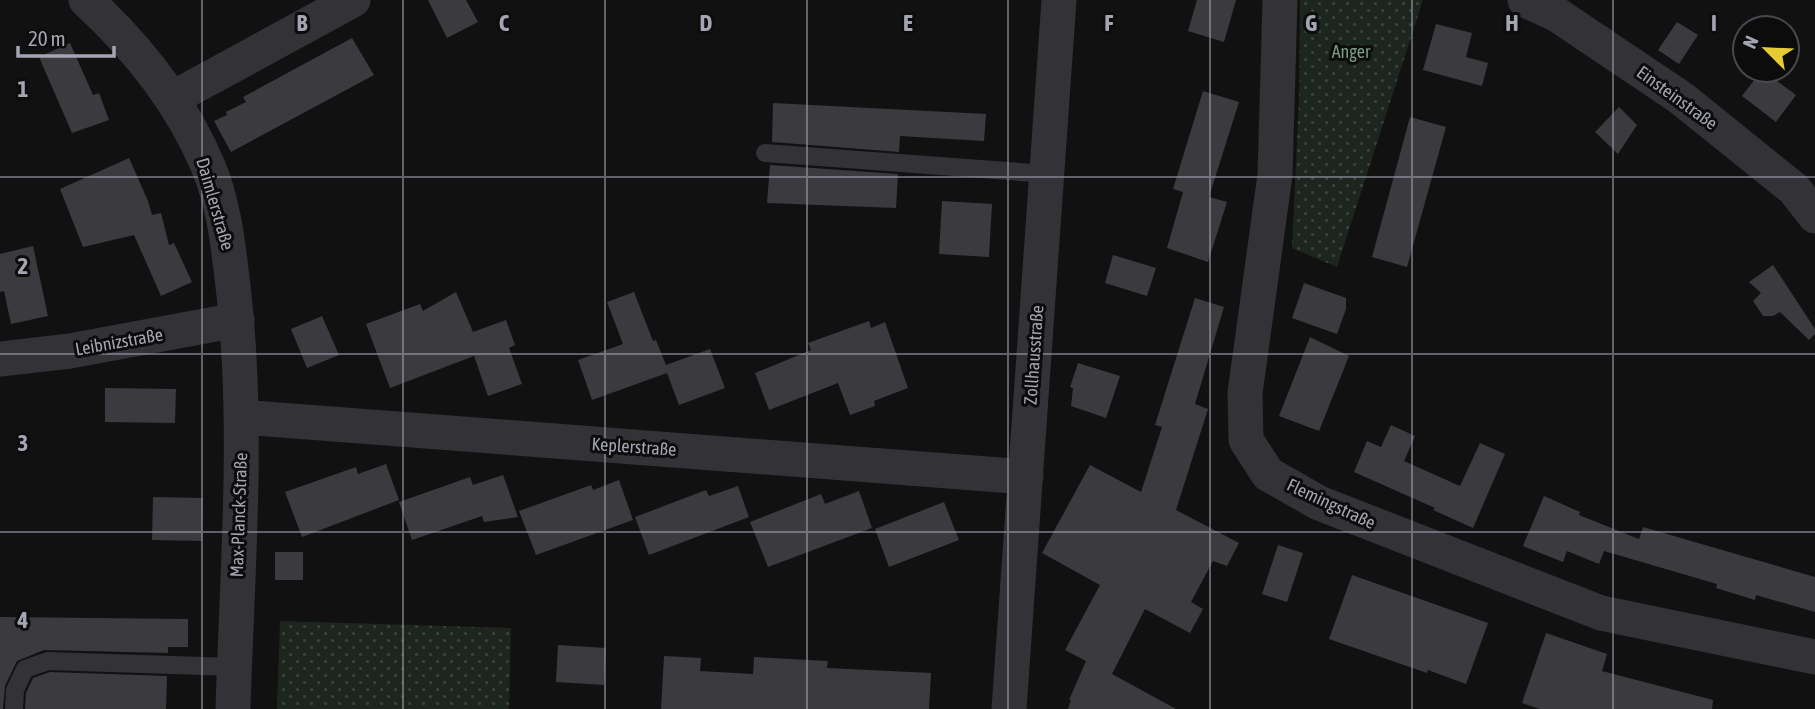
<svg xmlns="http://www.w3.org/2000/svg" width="1815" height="709" font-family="'Asap Condensed',sans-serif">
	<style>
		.park { fill: url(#park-dots) }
		.building { fill: #3b3b3f }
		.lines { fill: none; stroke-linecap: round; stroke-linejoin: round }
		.lane { stroke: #323237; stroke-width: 18 }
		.street { stroke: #323237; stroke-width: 35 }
		.grid { fill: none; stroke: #a3a5b2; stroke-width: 2; stroke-opacity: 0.55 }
		.labels { text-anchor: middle; stroke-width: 6; stroke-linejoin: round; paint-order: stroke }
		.park-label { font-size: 18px; fill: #7a9d83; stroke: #0c0c0d }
		.street-label { font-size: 18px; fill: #a3a5b2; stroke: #0c0c0d }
		.grid-label { font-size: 23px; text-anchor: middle; font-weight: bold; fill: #a3a5b2; stroke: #0c0c0d; stroke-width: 6; stroke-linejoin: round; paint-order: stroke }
	</style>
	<defs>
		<pattern id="park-dots" width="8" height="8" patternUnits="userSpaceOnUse" patternTransform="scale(1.75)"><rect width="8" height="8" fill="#1d251f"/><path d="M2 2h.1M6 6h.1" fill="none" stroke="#3b423d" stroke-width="1.8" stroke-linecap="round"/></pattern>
	</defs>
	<rect width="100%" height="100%" fill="#111112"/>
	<path class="park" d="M 1300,0 L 1423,0 L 1337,267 L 1292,248 L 1299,98 Z
		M 280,621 L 511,628 L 509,709 L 277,709 Z"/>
	<path class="building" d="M 428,0 L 466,0 L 478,22 L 447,38 Z
		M 1197,0 L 1236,0 L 1224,42 L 1188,31 Z
		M 1677,22 L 1698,35 L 1679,64 L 1658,50 Z
		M 1436,24 L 1472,33 L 1466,57 L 1488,63 L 1482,86 L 1423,70 Z
		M 352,38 L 374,75 L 231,152 L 214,121 L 227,115 L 226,112 L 246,102 L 243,97 Z
		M 70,43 L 93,95 L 99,93 L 109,120 L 72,133 L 39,57 Z
		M 1762,70 L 1796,95 L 1776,122 L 1742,96 Z
		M 1203,91 L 1239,102 L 1209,197 L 1227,202 L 1208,262 L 1167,248 L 1183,192 L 1173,189 Z
		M 773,103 L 986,114 L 984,141 L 900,136 L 899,152 L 772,142 Z
		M 1619,107 L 1637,125 L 1618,154 L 1595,132 Z
		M 1410,117 L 1446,127 L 1407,267 L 1372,257 Z
		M 129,158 L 148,201 L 152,215 L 161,213 L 169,245 L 174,243 L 192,282 L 161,296 L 134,235 L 83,247 L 60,189 Z
		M 770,165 L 898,174 L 896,208 L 767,203 Z
		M 942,201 L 992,204 L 989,257 L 939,254 Z
		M 33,246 L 48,316 L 11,324 L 4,291 L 0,292 L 0,254 Z
		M 1113,255 L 1156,268 L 1147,296 L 1105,283 Z
		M 1773,265 L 1815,329 L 1815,334 L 1809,340 L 1780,312 L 1773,316 L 1763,316 L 1753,301 L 1761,293 L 1749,282 Z
		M 1304,283 L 1346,298 L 1346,309 L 1337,334 L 1292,318 Z
		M 456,292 L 473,332 L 506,320 L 515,345 L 509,348 L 522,384 L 488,396 L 474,356 L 390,388 L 366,324 L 420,304 L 423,311 Z
		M 634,292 L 653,341 L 656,340 L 666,365 L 710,349 L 725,388 L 679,405 L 667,373 L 592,400 L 578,360 L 623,344 L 607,302 Z
		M 1195,298 L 1224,307 L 1195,404 L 1208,409 L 1176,510 L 1239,543 L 1227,566 L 1213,561 L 1191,602 L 1203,609 L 1190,633 L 1145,609 L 1112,674 L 1176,709 L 1068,709 L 1071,700 L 1069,700 L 1086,661 L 1065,650 L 1100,585 L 1042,553 L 1090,465 L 1141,492 L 1162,427 L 1155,425 Z
		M 322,316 L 339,355 L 307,368 L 291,329 Z
		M 869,321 L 871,328 L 885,322 L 908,388 L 874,401 L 875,406 L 850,415 L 838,383 L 769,410 L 755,373 L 811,350 L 808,343 Z
		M 1310,337 L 1349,356 L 1319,431 L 1279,416 Z
		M 1078,363 L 1120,376 L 1106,418 L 1071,406 L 1073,388 L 1070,387 Z
		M 105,388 L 176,389 L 175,423 L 105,422 Z
		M 1391,425 L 1415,436 L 1404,461 L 1460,486 L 1480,443 L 1505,454 L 1473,528 L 1433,510 L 1435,508 L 1354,472 L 1367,441 L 1381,447 Z
		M 386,464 L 399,500 L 302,537 L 285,492 L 356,467 L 358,474 Z
		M 503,475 L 518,517 L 484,522 L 482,516 L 412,540 L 399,502 L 470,477 L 473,485 Z
		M 619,480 L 633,520 L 536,555 L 519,511 L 591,485 L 593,490 Z
		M 738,486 L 749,517 L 649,555 L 635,517 L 706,490 L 709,496 Z
		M 859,491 L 872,528 L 768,567 L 750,522 L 821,494 L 825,504 Z
		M 1544,496 L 1580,512 L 1579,515 L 1639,539 L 1643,527 L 1815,577 L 1815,612 L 1756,595 L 1755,600 L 1716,588 L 1717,584 L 1604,551 L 1599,564 L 1567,551 L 1563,562 L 1523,546 Z
		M 153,497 L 203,498 L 202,541 L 152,540 Z
		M 944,502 L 959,540 L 889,567 L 875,529 Z
		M 1278,545 L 1303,553 L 1287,602 L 1262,594 Z
		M 275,552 L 303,552 L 303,580 L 275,580 Z
		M 1352,575 L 1488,623 L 1466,684 L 1428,670 L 1427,673 L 1329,639 Z
		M 0,617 L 188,619 L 188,647 L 168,647 L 168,653 L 44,650 L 17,661 L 5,686 L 3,709 L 0,709 Z
		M 1546,633 L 1607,654 L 1602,671 L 1713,700 L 1712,709 L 1540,709 L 1522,703 Z
		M 558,645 L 606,648 L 604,685 L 556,682 Z
		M 664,656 L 701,658 L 700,671 L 753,674 L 754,657 L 828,661 L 827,668 L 931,673 L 929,709 L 661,709 Z
		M 50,672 L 167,676 L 166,709 L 25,709 L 26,693 L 33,678 Z"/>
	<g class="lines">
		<path class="lane" d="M 765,153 L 1047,174
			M 14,709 L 15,690 L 25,669 L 48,661 L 234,667"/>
		<path class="street" d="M 86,0 C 137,47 181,102 208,166 C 225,206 229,252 234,295 C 249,432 237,572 233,709
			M 1280,0 L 1275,175 L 1245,393 L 1246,440 L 1268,474 L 1319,503 L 1601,613 L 1815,657
			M 1525,0 L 1556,14 L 1681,98 L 1794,189 L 1815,216
			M 173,98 L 353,0
			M 0,359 L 70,351 L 237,320
			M 241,417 L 1026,477
			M 1009,709 L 1059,0"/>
	</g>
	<path class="grid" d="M 202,0 L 202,709M 403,0 L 403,709M 605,0 L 605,709M 807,0 L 807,709M 1008,0 L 1008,709M 1210,0 L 1210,709M 1412,0 L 1412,709M 1613,0 L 1613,709M 0,177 L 1815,177M 0,354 L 1815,354M 0,532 L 1815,532"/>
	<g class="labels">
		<g class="park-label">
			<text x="1351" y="58">Anger</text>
		</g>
		<g class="street-label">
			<text transform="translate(1677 98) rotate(36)" y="6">Einsteinstraße</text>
			<text transform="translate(215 204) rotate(74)" y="6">Daimlerstraße</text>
			<text transform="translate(119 342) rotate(-10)" y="6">Leibnizstraße</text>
			<text transform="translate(1034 355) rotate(-86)" y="6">Zollhausstraße</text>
			<text transform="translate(634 447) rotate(4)" y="6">Keplerstraße</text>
			<text transform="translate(1331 504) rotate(25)" y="6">Flemingstraße</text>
			<text transform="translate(239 515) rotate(-88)" y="6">Max-Planck-Straße</text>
		</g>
	</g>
	<g class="grid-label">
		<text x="302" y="31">B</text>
		<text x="504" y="31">C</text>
		<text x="706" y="31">D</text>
		<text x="908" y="31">E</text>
		<text x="1109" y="31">F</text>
		<text x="1311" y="31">G</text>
		<text x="1512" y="31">H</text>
		<text x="1714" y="31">I</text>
		<text x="23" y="97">1</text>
		<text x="23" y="274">2</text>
		<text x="23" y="451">3</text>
		<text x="23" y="628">4</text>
	</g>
	<g transform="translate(1766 49) rotate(294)"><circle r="33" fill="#0c0c0d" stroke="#48494f" stroke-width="2"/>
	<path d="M0-5L12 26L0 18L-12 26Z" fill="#e7cb34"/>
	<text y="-10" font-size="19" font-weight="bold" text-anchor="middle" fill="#a3a5b2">N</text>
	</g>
	<path d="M18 46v10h96v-10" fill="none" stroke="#a3a5b2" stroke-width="3.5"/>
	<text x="28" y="46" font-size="21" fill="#a3a5b2" stroke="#0c0c0d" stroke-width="5" paint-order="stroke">20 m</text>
</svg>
